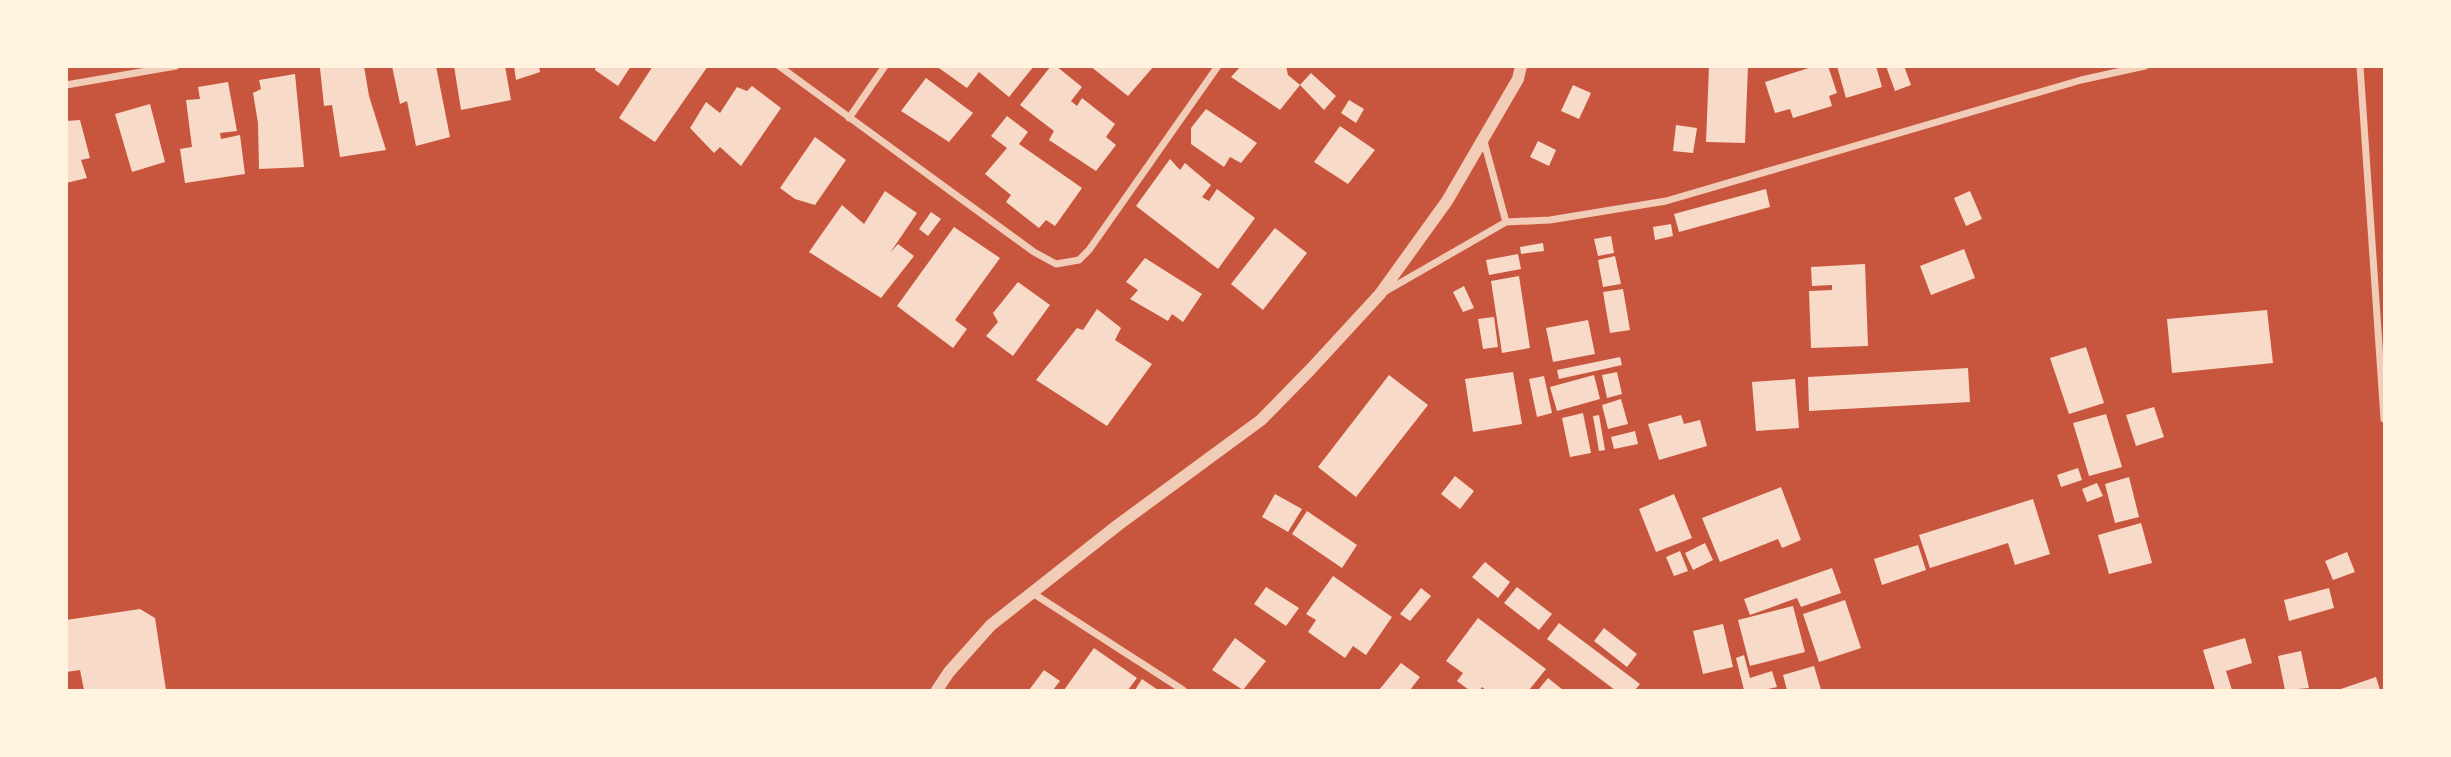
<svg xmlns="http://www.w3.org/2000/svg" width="2451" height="757" font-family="Signika,sans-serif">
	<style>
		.building { fill: #f7dbc8 }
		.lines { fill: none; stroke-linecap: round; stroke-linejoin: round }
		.minor { stroke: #f1ccb7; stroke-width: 7 }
		.tertiary { stroke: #f1ccb7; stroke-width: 12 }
	</style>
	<rect width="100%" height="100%" fill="#c8553d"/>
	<path class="building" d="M 329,66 L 364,66 L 369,96 L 386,150 L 340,157 L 332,105 L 324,106 L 320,68 Z
		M 392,66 L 436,66 L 450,137 L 416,146 L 407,101 L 400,104 Z
		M 454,66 L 505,66 L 511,100 L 461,110 Z
		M 514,66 L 539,66 L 540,72 L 516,80 Z
		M 596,66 L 631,66 L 618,86 L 595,70 Z
		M 653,66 L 708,66 L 655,142 L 619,118 Z
		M 936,66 L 1034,66 L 1009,97 L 979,72 L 967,88 Z
		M 1051,66 L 1056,66 L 1082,87 L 1071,101 L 1077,106 L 1082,98 L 1115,124 L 1106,137 L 1116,145 L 1096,171 L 1049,140 L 1054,131 L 1020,105 Z
		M 1090,66 L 1154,66 L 1128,96 Z
		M 1241,66 L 1286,66 L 1288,75 L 1300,85 L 1280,110 L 1231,77 Z
		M 1709,66 L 1748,66 L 1745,143 L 1706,142 Z
		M 1815,66 L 1828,66 L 1837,93 L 1829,96 L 1832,106 L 1793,118 L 1790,109 L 1775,113 L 1765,82 Z
		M 1837,66 L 1876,66 L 1882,87 L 1846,98 Z
		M 1886,66 L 1904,66 L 1911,85 L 1895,91 Z
		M 1311,73 L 1336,96 L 1324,110 L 1300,85 Z
		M 295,74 L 304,167 L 259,169 L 258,123 L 253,93 L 261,89 L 259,80 Z
		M 926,78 L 973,113 L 949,142 L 901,111 Z
		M 228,82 L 237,131 L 220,133 L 221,139 L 240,135 L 245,174 L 185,183 L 180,149 L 192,147 L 186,100 L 200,99 L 198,87 Z
		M 1573,85 L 1591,93 L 1579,119 L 1561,111 Z
		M 752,86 L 781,108 L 741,166 L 720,147 L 714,153 L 690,128 L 706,102 L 720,113 L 737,87 L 747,91 Z
		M 1349,100 L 1364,109 L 1356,123 L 1341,113 Z
		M 150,104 L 165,162 L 132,172 L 115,114 Z
		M 1206,109 L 1257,143 L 1241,163 L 1230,157 L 1224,167 L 1191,144 L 1191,128 Z
		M 1007,116 L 1028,132 L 1019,144 L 1082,188 L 1055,226 L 1046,220 L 1039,228 L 1006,202 L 1011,195 L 985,174 L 1007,148 L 991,136 Z
		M 80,120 L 90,158 L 81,160 L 87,178 L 66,183 L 66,121 Z
		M 1676,125 L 1697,128 L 1693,153 L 1673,151 Z
		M 1340,126 L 1375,150 L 1348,184 L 1314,162 Z
		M 815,137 L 846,160 L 815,205 L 795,199 L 780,188 Z
		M 1538,141 L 1556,150 L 1549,166 L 1530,157 Z
		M 1170,159 L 1180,170 L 1185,163 L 1211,185 L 1202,197 L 1209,201 L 1217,189 L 1255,218 L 1218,269 L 1136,206 Z
		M 1766,189 L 1770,207 L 1679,232 L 1674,214 Z
		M 885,191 L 917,213 L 890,253 L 898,244 L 914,256 L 881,298 L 809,252 L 842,205 L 864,224 Z
		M 1970,191 L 1982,219 L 1966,226 L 1954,198 Z
		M 931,212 L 941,219 L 928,236 L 919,229 Z
		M 1671,224 L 1673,236 L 1655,240 L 1653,227 Z
		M 954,227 L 1000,258 L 955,320 L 967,329 L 953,348 L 897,306 Z
		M 1275,228 L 1307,253 L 1263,310 L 1231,284 Z
		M 1611,236 L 1614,253 L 1598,256 L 1594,239 Z
		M 1543,243 L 1544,251 L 1521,254 L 1520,247 Z
		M 1964,249 L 1975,278 L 1931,295 L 1920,266 Z
		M 1518,254 L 1521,269 L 1489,275 L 1486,260 Z
		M 1615,256 L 1621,284 L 1603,287 L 1598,260 Z
		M 1145,258 L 1202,294 L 1183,322 L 1172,314 L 1168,321 L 1130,299 L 1138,290 L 1126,282 Z
		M 1865,264 L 1868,346 L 1811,348 L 1809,291 L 1832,290 L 1832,285 L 1812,286 L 1811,267 Z
		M 1519,276 L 1530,348 L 1502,353 L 1491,281 Z
		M 1018,282 L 1050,305 L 1013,356 L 986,336 L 998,322 L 993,313 Z
		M 1464,286 L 1474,308 L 1463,312 L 1453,292 Z
		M 1623,289 L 1630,330 L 1610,333 L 1603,292 Z
		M 1097,309 L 1121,328 L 1115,340 L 1152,364 L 1107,426 L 1036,380 L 1077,328 L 1083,330 Z
		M 2267,310 L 2273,363 L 2172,373 L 2167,319 Z
		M 1494,317 L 1498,347 L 1483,349 L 1478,319 Z
		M 1588,320 L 1595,354 L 1553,362 L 1546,328 Z
		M 2086,347 L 2104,403 L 2069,414 L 2050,358 Z
		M 1620,357 L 1622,365 L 1559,379 L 1557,370 Z
		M 1968,368 L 1970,402 L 1809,411 L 1808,377 Z
		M 1513,372 L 1522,424 L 1473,432 L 1465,379 Z
		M 1617,372 L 1622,394 L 1607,398 L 1602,375 Z
		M 1389,375 L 1428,405 L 1356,497 L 1318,467 Z
		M 1594,375 L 1600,399 L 1557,411 L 1550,387 Z
		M 1544,376 L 1552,413 L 1537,417 L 1529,379 Z
		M 1795,379 L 1799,428 L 1756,431 L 1752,382 Z
		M 1621,399 L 1628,424 L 1608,429 L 1602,405 Z
		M 2154,407 L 2164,437 L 2136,446 L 2126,415 Z
		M 1583,413 L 1591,453 L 1570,457 L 1562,418 Z
		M 2106,414 L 2122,467 L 2089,476 L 2073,423 Z
		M 1599,415 L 1605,450 L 1599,451 L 1593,416 Z
		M 1681,415 L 1684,424 L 1700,420 L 1707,446 L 1659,460 L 1648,424 Z
		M 1635,431 L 1638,444 L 1614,449 L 1611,437 Z
		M 2078,468 L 2082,480 L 2061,487 L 2057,475 Z
		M 1455,476 L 1474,491 L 1460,509 L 1441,494 Z
		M 2129,477 L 2139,517 L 2115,523 L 2105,484 Z
		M 2097,483 L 2103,496 L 2087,502 L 2082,489 Z
		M 1781,487 L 1801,540 L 1782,548 L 1778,539 L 1720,562 L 1702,518 Z
		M 1275,494 L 1302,509 L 1288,532 L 1262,517 Z
		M 1674,494 L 1692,538 L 1656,552 L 1639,509 Z
		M 2033,499 L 2050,554 L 2015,565 L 2008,543 L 1930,568 L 1919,535 Z
		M 1307,511 L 1357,545 L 1342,568 L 1292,534 Z
		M 2141,523 L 2152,563 L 2109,574 L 2098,535 Z
		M 1705,543 L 1713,560 L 1693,570 L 1685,553 Z
		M 1918,545 L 1926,570 L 1882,585 L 1874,559 Z
		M 1680,551 L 1688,571 L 1674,576 L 1666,557 Z
		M 2347,552 L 2355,572 L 2333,580 L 2325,561 Z
		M 1485,562 L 1510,582 L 1498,598 L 1472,577 Z
		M 1832,568 L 1841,593 L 1801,607 L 1797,598 L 1750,615 L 1744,599 Z
		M 1333,576 L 1392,617 L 1366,655 L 1353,646 L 1345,658 L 1308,632 L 1316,620 L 1306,614 Z
		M 1266,587 L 1299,608 L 1286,626 L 1254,604 Z
		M 1517,587 L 1552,614 L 1539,630 L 1504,603 Z
		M 1421,588 L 1431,596 L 1410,621 L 1400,614 Z
		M 2329,588 L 2334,608 L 2289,621 L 2284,600 Z
		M 1845,600 L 1861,648 L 1819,662 L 1803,614 Z
		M 1793,606 L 1805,652 L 1750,666 L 1738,620 Z
		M 140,609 L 155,618 L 166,690 L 84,690 L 80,670 L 66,672 L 66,620 Z
		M 1478,618 L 1546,669 L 1529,690 L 1486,690 L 1482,687 L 1480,690 L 1469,690 L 1457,681 L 1463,673 L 1446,661 Z
		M 1559,623 L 1640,684 L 1635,690 L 1615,690 L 1547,639 Z
		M 1723,624 L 1733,667 L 1703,674 L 1693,631 Z
		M 1604,628 L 1637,654 L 1627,667 L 1594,641 Z
		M 1235,638 L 1266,661 L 1243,690 L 1212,670 Z
		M 2245,638 L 2252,663 L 2226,671 L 2232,690 L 2215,690 L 2203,650 Z
		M 1094,648 L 1137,678 L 1128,690 L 1064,690 Z
		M 2301,651 L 2309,688 L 2285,690 L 2278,656 Z
		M 1744,655 L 1750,678 L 1772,671 L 1777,687 L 1764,690 L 1744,690 L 1736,658 Z
		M 1401,663 L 1420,677 L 1410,690 L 1379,690 Z
		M 1814,666 L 1821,690 L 1787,690 L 1783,675 Z
		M 1044,670 L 1060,681 L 1053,690 L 1029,690 Z
		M 2376,677 L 2380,690 L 2338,690 Z
		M 1548,678 L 1563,690 L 1538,690 Z
		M 1142,679 L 1158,690 L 1135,690 Z"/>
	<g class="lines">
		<path class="minor" d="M 779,66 L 1034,252 L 1056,264 L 1079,260 L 1089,250 L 1218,66
			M 2360,66 L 2384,419
			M 66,85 L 176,66
			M 849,118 L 885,66
			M 1483,138 L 1506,222
			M 1386,291 L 1506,222 L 1550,220 L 1666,201 L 2081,80 L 2145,66
			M 1031,592 L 1183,690"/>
		<path class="tertiary" d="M 937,690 L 949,672 L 991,625 L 1118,525 L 1261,420 L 1310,370 L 1380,294 L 1447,201 L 1518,79 L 1521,66"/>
	</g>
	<rect width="2451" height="757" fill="none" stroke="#fff3e0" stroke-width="136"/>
</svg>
